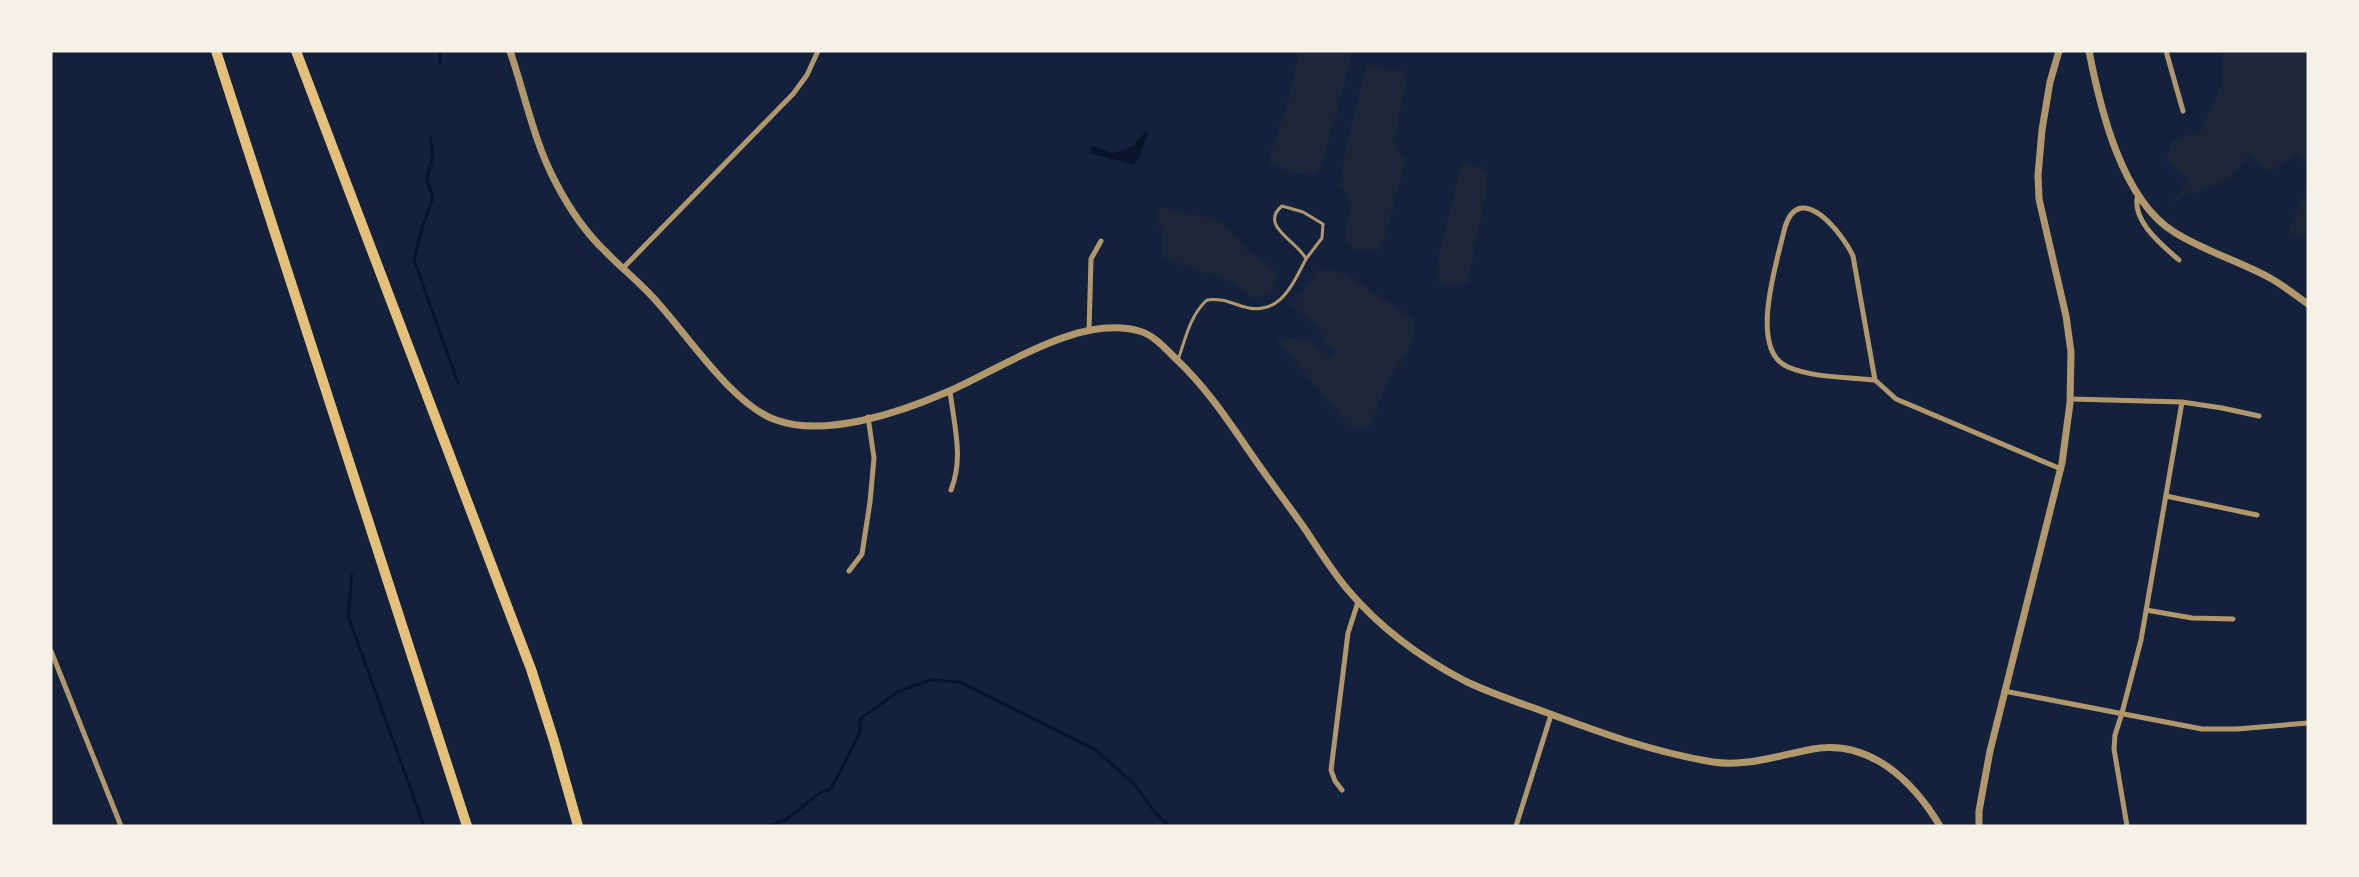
<svg xmlns="http://www.w3.org/2000/svg" width="2359" height="877" font-family="'Roboto Serif',serif">
	<style>
		.green { fill: #1d2539 }
		.water { fill: #0b132b }
		.lines { fill: none; stroke-linecap: round; stroke-linejoin: round }
		.stream { stroke: #0b132b; stroke-width: 3 }
		.service { stroke: #b1986c; stroke-width: 3 }
		.minor { stroke: #b1986c; stroke-width: 5 }
		.tertiary { stroke: #b1986c; stroke-width: 7 }
		.motorway { stroke: #e5c07b; stroke-width: 10 }
	</style>
	<rect width="100%" height="100%" fill="#14213d"/>
	<path class="green" d="M 1299,51 L 1349,51 L 1351,59 L 1323,161 L 1317,174 C 1299,177 1284,171 1268,162 L 1289,98 Z
		M 2223,51 L 2308,51 L 2308,164 L 2295,154 L 2269,173 L 2249,155 L 2230,179 L 2174,201 L 2188,181 L 2167,160 L 2172,141 L 2200,132 L 2222,83 Z
		M 1366,64 L 1404,71 L 1408,77 L 1400,107 L 1395,147 L 1406,160 L 1382,246 L 1374,251 L 1364,249 L 1357,251 C 1328,238 1366,212 1339,186 L 1346,148 Z
		M 1462,160 L 1478,166 L 1487,172 L 1487,189 L 1467,285 L 1448,287 L 1439,284 L 1436,276 L 1437,262 Z
		M 2308,186 L 2308,240 L 2288,230 Z
		M 1159,208 L 1167,208 L 1221,221 L 1251,254 L 1268,265 L 1278,274 L 1272,294 L 1253,299 L 1233,283 L 1162,257 L 1163,232 L 1155,215 Z
		M 1326,269 L 1345,274 L 1413,319 C 1419,346 1402,357 1390,379 C 1382,394 1376,410 1370,426 L 1358,431 L 1345,422 L 1274,337 L 1309,339 L 1319,350 L 1330,356 L 1334,354 L 1334,350 L 1321,340 L 1322,336 L 1313,323 L 1291,306 L 1317,271 Z"/>
	<path class="water" d="M 1145,132 L 1148,132 L 1139,158 L 1134,165 L 1090,153 L 1089,151 L 1092,146 L 1113,153 L 1132,147 Z"/>
	<g class="lines">
		<path class="stream" d="M 440,51 L 440,62
			M 430,137 L 433,154 L 427,180 L 433,197 L 421,231 L 414,260 L 458,383
			M 352,575 L 348,616 L 424,826
			M 768,826 L 787,819 L 821,792 L 831,789 L 860,732 L 860,719 L 899,691 L 930,680 L 960,682 L 1096,750 L 1136,786 L 1156,814 L 1170,826"/>
		<path class="service" d="M 1178,360 C 1185,340 1190,315 1207,300 C 1220,298 1229,302 1241,306 C 1278,318 1291,288 1306,259 C 1299,242 1258,226 1282,206 L 1303,212 L 1323,224 L 1322,238 L 1306,259"/>
		<path class="minor" d="M 2166,51 L 2183,111
			M 2138,194 C 2130,220 2162,245 2179,260
			M 623,268 L 793,94 L 807,75 L 818,51
			M 1089,331 L 1091,259 L 1101,241
			M 1875,380 C 1847,377 1814,378 1788,367 C 1747,350 1778,259 1785,227 C 1800,179 1843,234 1853,256 L 1875,380 L 1896,399 L 2061,469
			M 950,391 C 954,425 964,458 951,490
			M 2071,399 L 2182,402 L 2222,408 L 2259,416
			M 2166,496 L 2257,515
			M 849,571 L 862,554 L 870,502 L 874,458 L 868,417
			M 2146,610 L 2192,618 L 2233,619
			M 51,651 L 121,826
			M 2004,691 L 2202,729 L 2237,729 L 2308,723
			M 1342,790 L 1335,781 L 1331,770 L 1348,633 L 1358,602
			M 1516,826 L 1551,715
			M 2127,826 L 2114,749 L 2115,735 L 2122,713 L 2141,640 L 2182,402"/>
		<path class="tertiary" d="M 510,51 C 525,95 534,142 556,183 C 569,208 584,231 605,251 C 622,269 642,284 658,303 C 688,336 734,406 776,420 C 826,438 901,412 947,392 C 1001,369 1078,314 1139,331 C 1154,335 1165,348 1176,359 C 1208,389 1231,425 1256,461 C 1272,484 1289,506 1305,529 C 1319,550 1332,571 1348,590 C 1380,628 1421,658 1465,681 C 1488,692 1511,700 1534,708 C 1593,730 1651,752 1713,762 C 1747,767 1780,755 1813,749 C 1870,739 1913,781 1940,826
			M 2089,51 C 2100,108 2122,200 2174,232 C 2204,251 2239,261 2270,278 C 2283,285 2295,295 2308,304
			M 1979,826 L 1979,811 L 1990,751 L 2062,463 L 2070,403 L 2071,352 L 2066,316 L 2039,199 L 2038,175 L 2042,130 L 2050,82 L 2059,51"/>
		<path class="motorway" d="M 216,51 L 467,826
			M 296,51 L 531,669 L 554,741 L 578,826"/>
	</g>
	<rect width="2359" height="877" fill="none" stroke="#f6f1e7" stroke-width="105"/>
</svg>
